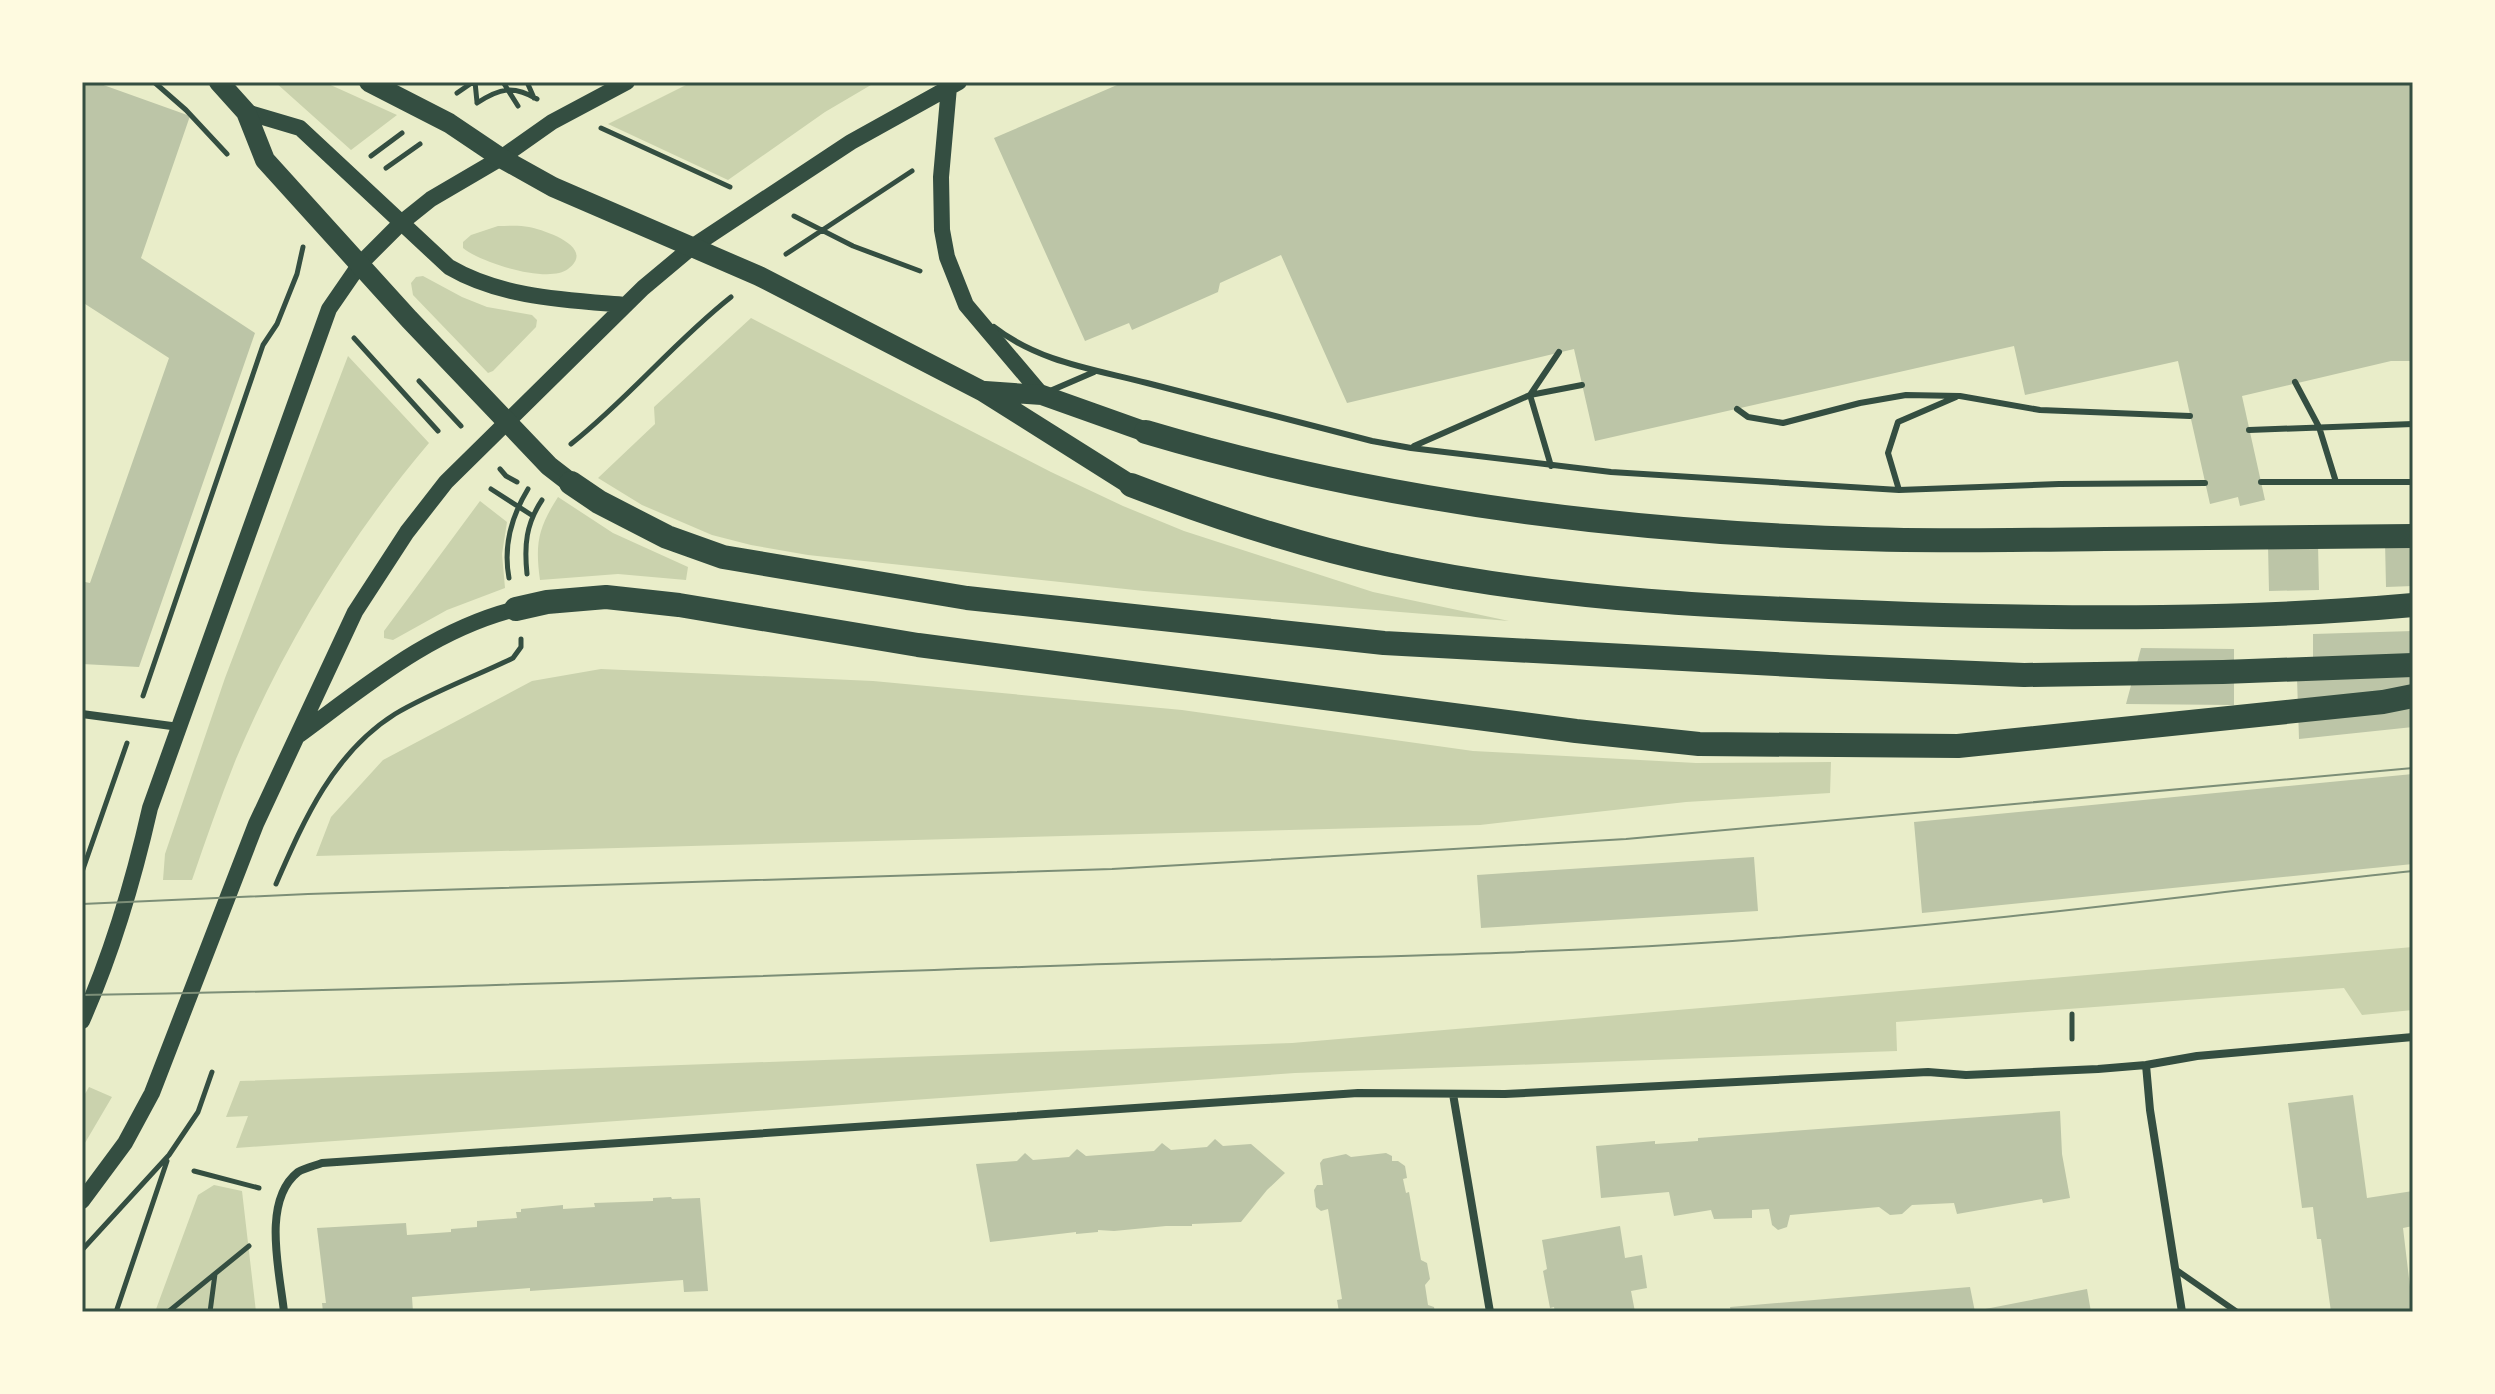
<svg xmlns="http://www.w3.org/2000/svg" width="2495" height="1394" font-family="'Source Serif 4',serif">
	<style>
		.green { fill: #cad2ad }
		.building { fill: #bcc5a7 }
		.lines { fill: none; stroke-linecap: round; stroke-linejoin: round }
		.path { stroke: #344e41; stroke-width: 5 }
		.service { stroke: #344e41; stroke-width: 6 }
		.minor { stroke: #344e41; stroke-width: 8 }
		.secondary { stroke: #344e41; stroke-width: 16 }
		.primary { stroke: #344e41; stroke-width: 20 }
		.motorway { stroke: #344e41; stroke-width: 24 }
		.tram { stroke: #7c8e77; stroke-width: 2 }
		.neatline { fill: none; stroke: #344e41; stroke-width: 3 }
	</style>
	<rect width="100%" height="100%" fill="#e9edc9"/>
	<path class="green" d="M 275,82 L 324,82 L 397,115 L 351,150 Z
		M 692,82 L 876,82 L 825,112 L 728,180 L 608,124 Z
		M 498,226 C 508,226 519,225 529,227 C 544,230 597,247 568,269 C 549,284 481,263 463,248 L 463,242 L 471,235 Z
		M 423,276 L 462,297 L 487,307 L 532,315 L 537,320 L 536,327 L 493,371 L 488,373 L 413,295 L 411,283 L 416,277 Z
		M 751,318 L 1051,472 L 1123,506 L 1184,531 L 1373,592 L 1509,621 L 1144,591 L 808,555 L 751,545 L 712,535 L 642,505 L 598,478 L 655,424 L 654,407 Z
		M 348,356 L 429,443 C 350,536 283,647 236,759 C 220,799 206,839 192,880 L 163,880 L 165,854 L 225,678 Z
		M 558,497 L 613,533 L 688,567 L 686,580 L 618,574 L 540,580 C 535,544 538,528 558,497 Z
		M 480,501 L 507,522 L 502,554 L 505,588 L 447,610 L 393,640 L 384,638 L 384,631 Z
		M 601,669 L 873,681 L 1182,710 L 1473,751 L 1696,763 L 1831,762 L 1830,793 L 1686,802 L 1480,825 L 316,856 L 331,817 L 383,760 L 532,681 Z
		M 2413,947 L 2413,1010 L 2362,1015 L 2344,988 L 1896,1022 L 1897,1051 L 1295,1073 L 236,1148 L 248,1116 L 226,1117 L 240,1081 L 1292,1043 Z
		M 89,1087 L 112,1097 L 82,1148 L 82,1099 Z
		M 214,1185 L 242,1191 L 256,1312 L 155,1312 L 198,1195 Z"/>
	<path class="building" d="M 82,82 L 95,82 L 190,116 L 141,258 L 255,333 L 139,667 L 82,664 L 82,590 L 85,582 L 90,583 L 169,358 L 82,302 Z
		M 1124,82 L 2413,82 L 2413,361 L 2391,361 L 2242,396 L 2265,500 L 2240,506 L 2238,497 L 2210,504 L 2178,361 L 2025,395 L 2014,346 L 1595,441 L 1574,349 L 1347,403 L 1281,255 L 1220,283 L 1218,292 L 1132,330 L 1129,323 L 1085,341 L 994,138 Z
		M 2413,540 L 2413,586 L 2386,587 L 2385,541 Z
		M 2318,543 L 2319,590 L 2269,591 L 2268,545 Z
		M 2413,631 L 2413,727 L 2299,739 L 2297,678 L 2313,657 L 2313,634 Z
		M 2141,648 L 2234,649 L 2234,705 L 2126,704 Z
		M 2413,774 L 2413,864 L 1922,913 L 1914,822 Z
		M 1754,857 L 1758,911 L 1481,928 L 1477,875 Z
		M 2353,1095 L 2367,1198 L 2413,1191 L 2413,1226 L 2403,1228 L 2413,1312 L 2331,1312 L 2321,1239 L 2317,1239 L 2313,1207 L 2302,1208 L 2288,1103 Z
		M 2060,1111 L 2062,1154 L 2070,1198 L 2043,1203 L 2042,1199 L 1957,1214 L 1954,1203 L 1912,1205 L 1902,1214 L 1890,1215 L 1879,1207 L 1790,1215 L 1787,1227 L 1778,1230 L 1772,1225 L 1769,1209 L 1752,1210 L 1752,1218 L 1714,1219 L 1711,1210 L 1674,1216 L 1669,1192 L 1601,1198 L 1596,1146 L 1655,1141 L 1655,1144 L 1698,1141 L 1698,1138 Z
		M 1215,1139 L 1223,1146 L 1251,1144 L 1285,1173 L 1267,1190 L 1241,1222 L 1192,1224 L 1192,1226 L 1166,1226 L 1114,1231 L 1098,1230 L 1098,1232 L 1076,1234 L 1076,1232 L 990,1242 L 976,1164 L 1017,1161 L 1025,1153 L 1033,1160 L 1069,1157 L 1077,1149 L 1086,1156 L 1154,1151 L 1162,1143 L 1171,1150 L 1207,1147 Z
		M 1386,1153 L 1392,1156 L 1392,1161 L 1398,1161 L 1405,1166 L 1407,1178 L 1403,1179 L 1406,1193 L 1409,1192 L 1421,1260 L 1427,1263 L 1430,1279 L 1425,1285 L 1428,1305 L 1434,1307 L 1435,1312 L 1339,1312 L 1337,1300 L 1342,1299 L 1328,1209 L 1321,1211 L 1316,1207 L 1314,1190 L 1317,1185 L 1323,1185 L 1320,1163 L 1323,1159 L 1346,1154 L 1351,1157 Z
		M 671,1197 L 672,1199 L 700,1198 L 708,1291 L 684,1292 L 683,1280 L 530,1291 L 530,1288 L 412,1297 L 413,1312 L 323,1312 L 322,1303 L 326,1303 L 317,1228 L 406,1223 L 407,1235 L 451,1232 L 451,1229 L 477,1227 L 477,1221 L 517,1218 L 516,1212 L 521,1212 L 521,1209 L 563,1205 L 563,1209 L 595,1207 L 594,1203 L 653,1201 L 653,1198 Z
		M 1620,1226 L 1625,1258 L 1642,1255 L 1647,1288 L 1631,1291 L 1635,1312 L 1555,1312 L 1554,1307 L 1550,1308 L 1543,1271 L 1547,1269 L 1542,1240 Z
		M 1970,1287 L 1975,1312 L 1731,1312 L 1730,1307 Z
		M 2087,1289 L 2091,1312 L 1975,1312 L 1975,1311 Z"/>
	<g class="lines">
		<path class="path" d="M 154,82 L 186,110 L 227,154
			M 475,82 L 477,102
			M 503,82 L 518,106
			M 527,82 L 534,98
			M 457,93 L 473,82
			M 477,103 C 500,88 513,85 537,99
			M 601,128 L 730,187
			M 371,156 L 402,133
			M 386,168 L 420,144
			M 794,216 L 853,246 L 920,271
			M 786,254 L 912,171
			M 354,338 L 438,431
			M 419,381 L 461,426
			M 571,444 C 628,399 674,342 731,297
			M 500,469 L 506,476 L 517,482
			M 491,489 L 533,516
			M 527,574 C 524,545 526,524 542,500
			M 509,578 C 503,546 511,517 528,489
			M 143,696 L 263,345 L 277,324 L 297,274 L 303,247
			M 82,872 L 127,743
			M 276,884 C 304,820 333,753 395,714 C 430,693 476,676 513,658 L 521,647 L 521,639
			M 2072,1014 L 2072,1039
			M 194,1171 L 259,1188
			M 82,1250 L 169,1155 L 198,1112 L 212,1072
			M 116,1312 L 167,1161
			M 168,1312 L 249,1246
			M 210,1312 L 215,1274"/>
		<path class="service" d="M 994,327 C 1039,362 1093,369 1147,383 C 1222,403 1297,421 1372,441 L 1411,448 L 1611,472 L 1899,490 L 2059,484 L 2205,483
			M 2295,382 L 2319,427 L 2336,482
			M 1050,391 L 1094,372
			M 1737,409 L 1748,417 L 1783,423 L 1860,403 L 1906,395 L 1960,396 L 2040,410 L 2190,416
			M 2249,430 L 2413,424
			M 1414,446 L 1530,395 L 1582,385
			M 1551,466 L 1530,395 L 1559,352
			M 2261,482 L 2413,482
			M 1899,490 L 1888,453 L 1898,422 L 1956,397
			M 2175,1269 L 2237,1312"/>
		<path class="minor" d="M 82,714 L 179,727
			M 2146,1065 L 2150,1110 L 2182,1312
			M 1453,1094 L 1490,1312
			M 284,1312 C 280,1273 261,1201 298,1172 C 305,1168 314,1166 322,1163 L 1358,1093 L 1505,1094 L 1928,1072 L 1966,1075 L 2098,1069 L 2146,1065 L 2197,1056 L 2413,1037"/>
		<path class="secondary" d="M 949,87 L 941,177 L 942,230 L 947,257 L 966,305 L 1042,395
			M 246,112 L 300,128 L 449,267 C 502,298 566,300 626,305
			M 299,735 C 367,685 432,630 516,609
			M 82,1021 C 113,951 133,883 150,808 L 329,309 L 360,264 L 401,223 L 431,199 L 501,158 L 552,122 L 627,82
			M 82,1201 L 125,1143 L 152,1093 L 256,824 L 355,612 L 407,532 L 446,482 L 643,288 L 692,247 L 851,142 L 959,82"/>
		<path class="primary" d="M 219,82 L 246,112 L 265,160 L 409,319 L 549,466 L 571,483
			M 369,82 L 449,123 L 501,158 L 553,187 L 759,276 L 982,391 L 1131,485
			M 985,391 L 1042,395 L 1146,432"/>
		<path class="motorway" d="M 1146,432 C 1361,496 1586,527 1810,537 C 1908,542 2007,540 2105,539 C 2208,538 2310,537 2413,536
			M 571,483 L 599,502 L 667,537 L 723,557 L 967,598 L 1384,643 L 1829,667 L 2024,675 L 2223,672 L 2413,665
			M 1131,485 C 1214,517 1298,545 1386,564 C 1558,601 1736,608 1911,614 C 2078,619 2246,620 2413,605
			M 516,609 L 547,602 L 606,597 L 679,605 L 918,645 L 1576,731 L 1699,744 L 1958,746 L 2383,702 L 2413,696"/>
		<path class="tram" d="M 82,904 L 308,894 L 1112,869 L 1626,839 L 2413,768
			M 82,995 C 414,990 747,976 1079,965 C 1306,957 1533,956 1759,939 C 1978,924 2195,894 2413,871"/>
	</g>
	<rect width="2495" height="1394" fill="none" stroke="#fefae0" stroke-width="168"/>
	<rect x="84" y="84" width="2327" height="1226" class="neatline"/>
</svg>
